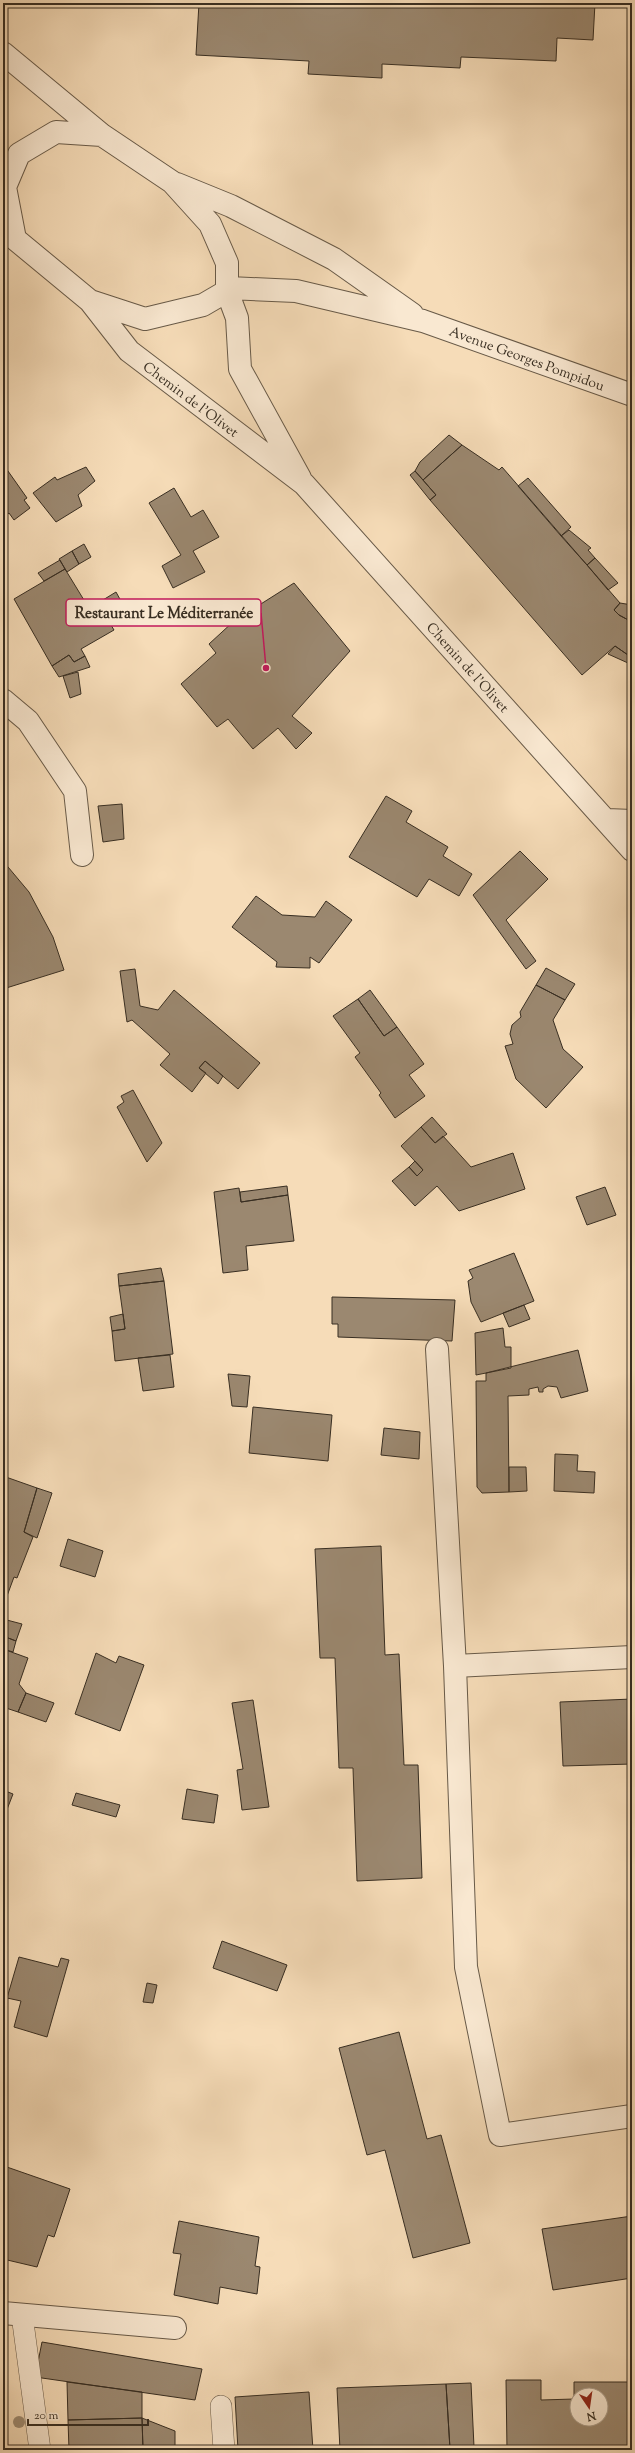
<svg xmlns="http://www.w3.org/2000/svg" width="635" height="2453" font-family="'Sorts Mill Goudy',serif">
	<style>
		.building { fill: #9b8870; stroke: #382e22; fill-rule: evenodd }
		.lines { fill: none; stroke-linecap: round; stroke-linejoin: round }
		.service-casing { stroke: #685a48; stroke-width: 22 }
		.minor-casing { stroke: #685a48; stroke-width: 24 }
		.service { stroke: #f9e8d1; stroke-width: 21 }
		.minor { stroke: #f9e8d1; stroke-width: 22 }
		.tree { fill: #9f8c73 }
		.labels { text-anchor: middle; stroke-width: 4; stroke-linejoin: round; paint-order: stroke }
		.street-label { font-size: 14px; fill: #382e22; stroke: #f9e8d1 }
		.leader { fill: none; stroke: #c2185b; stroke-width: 1.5 }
		.callout-dot { fill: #c2185b; stroke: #f9e8d1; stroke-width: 1.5 }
		.callout { fill: #f9e8d1; stroke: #c2185b; stroke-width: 1.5 }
		.callout-label { font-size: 15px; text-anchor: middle; font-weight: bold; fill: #382e22 }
	</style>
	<rect width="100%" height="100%" fill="#f6dcb8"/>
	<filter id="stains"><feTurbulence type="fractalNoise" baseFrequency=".005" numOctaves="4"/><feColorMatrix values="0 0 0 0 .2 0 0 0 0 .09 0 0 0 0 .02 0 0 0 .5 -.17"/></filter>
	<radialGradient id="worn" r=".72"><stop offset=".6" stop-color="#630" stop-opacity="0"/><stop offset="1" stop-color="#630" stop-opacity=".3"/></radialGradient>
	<path class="building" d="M 199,3 L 336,3 L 386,6 L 386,3 L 595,3 L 593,40 L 557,38 L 556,61 L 461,57 L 460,68 L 382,64 L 382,78 L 308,74 L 309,61 L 196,55 Z
		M 449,435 L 462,445 L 423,480 L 415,471 L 420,462 Z
		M 462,445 L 499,470 L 502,467 L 620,603 L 614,610 L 619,615 L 632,622 L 632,699 L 629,699 L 628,655 L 615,646 L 582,675 L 430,500 L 436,495 L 423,480 Z
		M 3,464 L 27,498 L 24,500 L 30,508 L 14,520 L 9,513 L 3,518 Z
		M 86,467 L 95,481 L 78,495 L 82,506 L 56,522 L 33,493 L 55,477 L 57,480 Z
		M 415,471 L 436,495 L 430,500 L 410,475 Z
		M 528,478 L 571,527 L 561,536 L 518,486 Z
		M 174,488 L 191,517 L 203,510 L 219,537 L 193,551 L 205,572 L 173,588 L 162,566 L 181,555 L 149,503 Z
		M 569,530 L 591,548 L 588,550 L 595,558 L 587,565 L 561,536 Z
		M 84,544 L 91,557 L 79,564 L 72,551 Z
		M 72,551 L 79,564 L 67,572 L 59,559 Z
		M 595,558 L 618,583 L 608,590 L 587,565 Z
		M 60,560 L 65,569 L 44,581 L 38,573 Z
		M 65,569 L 87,605 L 96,600 L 114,630 L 81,649 L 85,656 L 74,662 L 69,655 L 52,666 L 14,599 Z
		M 294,583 L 350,651 L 292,716 L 312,733 L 296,749 L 278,728 L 253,749 L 228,719 L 217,727 L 181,684 L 216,653 L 209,644 L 234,621 Z
		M 116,592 L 127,612 L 110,623 L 98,603 Z
		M 620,603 L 632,605 L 632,622 L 619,615 L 614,610 Z
		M 615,646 L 628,655 L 628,663 L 608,654 Z
		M 69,655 L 74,662 L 85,656 L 90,667 L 59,677 L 52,666 Z
		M 78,672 L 81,694 L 70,698 L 63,676 Z
		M 386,796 L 412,811 L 406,822 L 448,847 L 443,856 L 472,874 L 459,896 L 429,879 L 417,897 L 349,857 Z
		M 122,804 L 124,839 L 103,842 L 98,806 Z
		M 520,851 L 548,879 L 506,920 L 536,961 L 526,969 L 473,895 Z
		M 3,861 L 29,892 L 53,937 L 64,970 L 3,989 Z
		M 256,896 L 282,915 L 315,917 L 326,901 L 352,920 L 319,963 L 310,957 L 310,968 L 276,967 L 277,962 L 232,927 Z
		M 546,968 L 575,984 L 565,1000 L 536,985 Z
		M 135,969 L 140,1006 L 158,1010 L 174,990 L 260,1063 L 238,1089 L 205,1061 L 199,1068 L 206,1073 L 192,1092 L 160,1065 L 170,1054 L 132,1020 L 127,1022 L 120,971 Z
		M 536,985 L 565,1000 L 553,1020 L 563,1049 L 583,1067 L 546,1108 L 516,1079 L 505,1046 L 513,1044 L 510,1034 L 512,1025 L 521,1017 L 520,1012 Z
		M 370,990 L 397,1027 L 384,1036 L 358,999 Z
		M 358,999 L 384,1036 L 397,1027 L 424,1064 L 409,1075 L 425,1096 L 395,1118 L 379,1095 L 381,1093 L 355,1057 L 360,1053 L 333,1016 Z
		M 205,1061 L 223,1076 L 218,1084 L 199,1068 Z
		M 133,1090 L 162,1143 L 147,1162 L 117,1107 L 124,1102 L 121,1096 Z
		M 432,1117 L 447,1134 L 435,1143 L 421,1127 Z
		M 421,1127 L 435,1143 L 443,1136 L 471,1167 L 513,1153 L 525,1189 L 459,1211 L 437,1186 L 415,1206 L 392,1181 L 409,1167 L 417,1176 L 423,1170 L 401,1146 Z
		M 415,1161 L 423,1170 L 417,1176 L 409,1167 Z
		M 287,1186 L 288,1195 L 241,1202 L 240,1192 Z
		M 605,1187 L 616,1215 L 587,1225 L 576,1197 Z
		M 239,1188 L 241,1202 L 288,1195 L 294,1241 L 246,1246 L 248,1270 L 223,1273 L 214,1192 Z
		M 514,1253 L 534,1301 L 481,1322 L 471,1302 L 468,1281 L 473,1278 L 469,1270 Z
		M 161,1268 L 164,1281 L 119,1286 L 118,1274 Z
		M 164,1281 L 173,1354 L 115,1361 L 112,1331 L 125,1329 L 119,1286 Z
		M 332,1297 L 455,1300 L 452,1341 L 338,1337 L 338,1324 L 332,1324 Z
		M 524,1305 L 530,1319 L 509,1327 L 503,1313 Z
		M 123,1314 L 125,1329 L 112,1331 L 110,1317 Z
		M 503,1328 L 505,1347 L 511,1347 L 511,1368 L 476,1375 L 475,1333 Z
		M 578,1350 L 588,1391 L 561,1398 L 557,1387 L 548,1386 L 543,1389 L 543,1392 L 539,1392 L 538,1387 L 529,1389 L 529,1395 L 508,1396 L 509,1492 L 482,1493 L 477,1487 L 476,1381 L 486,1381 L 486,1373 Z
		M 170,1355 L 174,1387 L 143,1391 L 138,1358 Z
		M 228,1374 L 250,1376 L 247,1407 L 232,1406 Z
		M 253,1407 L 332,1415 L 328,1461 L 249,1453 Z
		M 384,1428 L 420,1432 L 419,1459 L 381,1455 Z
		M 555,1454 L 578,1455 L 577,1471 L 595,1472 L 594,1493 L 554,1491 Z
		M 509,1467 L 526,1467 L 527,1491 L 509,1492 Z
		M 3,1476 L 37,1488 L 24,1532 L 33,1537 L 17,1578 L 14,1577 L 7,1596 L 3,1595 Z
		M 37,1488 L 52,1493 L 37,1538 L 24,1532 Z
		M 68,1539 L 103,1551 L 95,1577 L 60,1566 Z
		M 381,1546 L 385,1655 L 399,1654 L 404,1765 L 418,1765 L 422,1878 L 357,1881 L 353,1768 L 339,1768 L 335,1658 L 320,1658 L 315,1549 Z
		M 3,1595 L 7,1596 L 3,1609 Z
		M 3,1619 L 22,1624 L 16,1641 L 3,1636 Z
		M 3,1636 L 16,1641 L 13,1652 L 3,1649 Z
		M 3,1649 L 28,1658 L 19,1684 L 26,1693 L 18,1712 L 3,1707 Z
		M 96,1653 L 116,1663 L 119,1656 L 144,1665 L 120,1731 L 75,1714 Z
		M 26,1693 L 54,1703 L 46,1722 L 18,1712 Z
		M 632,1699 L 632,1764 L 563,1766 L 560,1702 Z
		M 253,1700 L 269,1807 L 242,1810 L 237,1770 L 243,1769 L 232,1703 Z
		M 187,1789 L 218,1795 L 214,1823 L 182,1819 Z
		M 3,1790 L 13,1794 L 6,1812 L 3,1811 Z
		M 76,1793 L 120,1805 L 116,1817 L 72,1805 Z
		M 222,1941 L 287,1965 L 277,1991 L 213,1968 Z
		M 19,1957 L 58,1967 L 61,1958 L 69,1960 L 47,2037 L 14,2027 L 21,2001 L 7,1998 Z
		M 147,1983 L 157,1985 L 153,2003 L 143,2002 Z
		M 399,2032 L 427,2139 L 441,2135 L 470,2243 L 413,2258 L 385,2150 L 367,2155 L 339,2048 Z
		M 4,2166 L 70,2189 L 54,2237 L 48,2235 L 37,2267 L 3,2259 L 3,2206 L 6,2197 L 3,2197 Z
		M 632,2216 L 632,2278 L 553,2290 L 542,2229 Z
		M 179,2221 L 259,2237 L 255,2266 L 260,2267 L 257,2294 L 220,2287 L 218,2304 L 174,2295 L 181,2254 L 173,2253 Z
		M 42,2342 L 202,2369 L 195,2400 L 35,2377 Z
		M 506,2380 L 541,2380 L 541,2400 L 574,2399 L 574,2382 L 632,2382 L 632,2450 L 507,2450 ZM 577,2395 L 601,2395 L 601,2419 L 577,2419 Z
		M 67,2382 L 142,2392 L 142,2418 L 68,2420 Z
		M 471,2383 L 474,2447 L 450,2449 L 446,2384 Z
		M 446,2384 L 450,2449 L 340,2450 L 337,2388 Z
		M 309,2392 L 313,2450 L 238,2450 L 235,2397 Z
		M 142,2418 L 143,2450 L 69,2450 L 68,2420 Z
		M 142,2418 L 175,2431 L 175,2450 L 143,2450 Z
		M 474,2447 L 479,2447 L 480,2450 L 436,2450 Z"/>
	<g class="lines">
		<defs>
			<path id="service" d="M 22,2315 L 40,2450
				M 221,2406 L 224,2450"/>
			<path id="minor" d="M 3,53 L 102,135
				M 56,132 L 102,135 L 172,182 L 210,224 L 227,263 L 227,291 L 203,305 L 145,319 L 90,301 L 15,239 L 5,187 L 19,154 Z
				M 177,184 L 231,206 L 334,259 L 412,314
				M 229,288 L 296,291 L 423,321 L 632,395
				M 227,291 L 237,318 L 240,369 L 300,478
				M 90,301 L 129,351 L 304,484 L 632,850
				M 3,700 L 28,721 L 75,791 L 82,855
				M 607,820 L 632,821
				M 437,1349 L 455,1666 L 466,1967 L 500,2135 L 632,2116
				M 455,1666 L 632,1657
				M 3,2313 L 175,2328"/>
		</defs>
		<use href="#service" class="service-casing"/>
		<use href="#minor" class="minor-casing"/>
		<use href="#service" class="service"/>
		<use href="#minor" class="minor"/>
	</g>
	<circle class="tree" cx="19" cy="2422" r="6"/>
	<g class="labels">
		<g class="street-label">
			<text transform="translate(527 358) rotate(20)" y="5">Avenue Georges Pompidou</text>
			<text transform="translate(191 399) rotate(37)" y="5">Chemin de l'Olivet</text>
			<text transform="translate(468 667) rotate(48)" y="5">Chemin de l'Olivet</text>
		</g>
	</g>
	<path class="leader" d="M266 668L261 613"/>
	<circle class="callout-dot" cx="266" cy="668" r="4"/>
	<rect class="callout" x="66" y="599" width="195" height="27" rx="4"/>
	<g class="callout-label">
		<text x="164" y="618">Restaurant Le Méditerranée</text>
	</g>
	<rect width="635" height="2453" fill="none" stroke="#f6dcb8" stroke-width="16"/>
	<rect x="4" y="4" width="627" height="2445" fill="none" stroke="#382e22" stroke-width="2"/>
	<rect x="8" y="8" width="619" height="2437" fill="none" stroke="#382e22"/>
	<g transform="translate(589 2407) rotate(167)"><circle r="19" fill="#f9e8d1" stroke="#ac9e8b"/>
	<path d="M0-3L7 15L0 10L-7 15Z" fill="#8f2418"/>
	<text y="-6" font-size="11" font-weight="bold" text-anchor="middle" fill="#382e22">N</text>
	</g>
	<path d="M28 2419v6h120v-6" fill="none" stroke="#382e22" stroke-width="2"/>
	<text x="34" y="2419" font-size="12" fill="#382e22" stroke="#f9e8d1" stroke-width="3" paint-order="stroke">20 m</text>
	<rect width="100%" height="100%" filter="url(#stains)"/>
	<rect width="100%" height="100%" fill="url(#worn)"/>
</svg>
